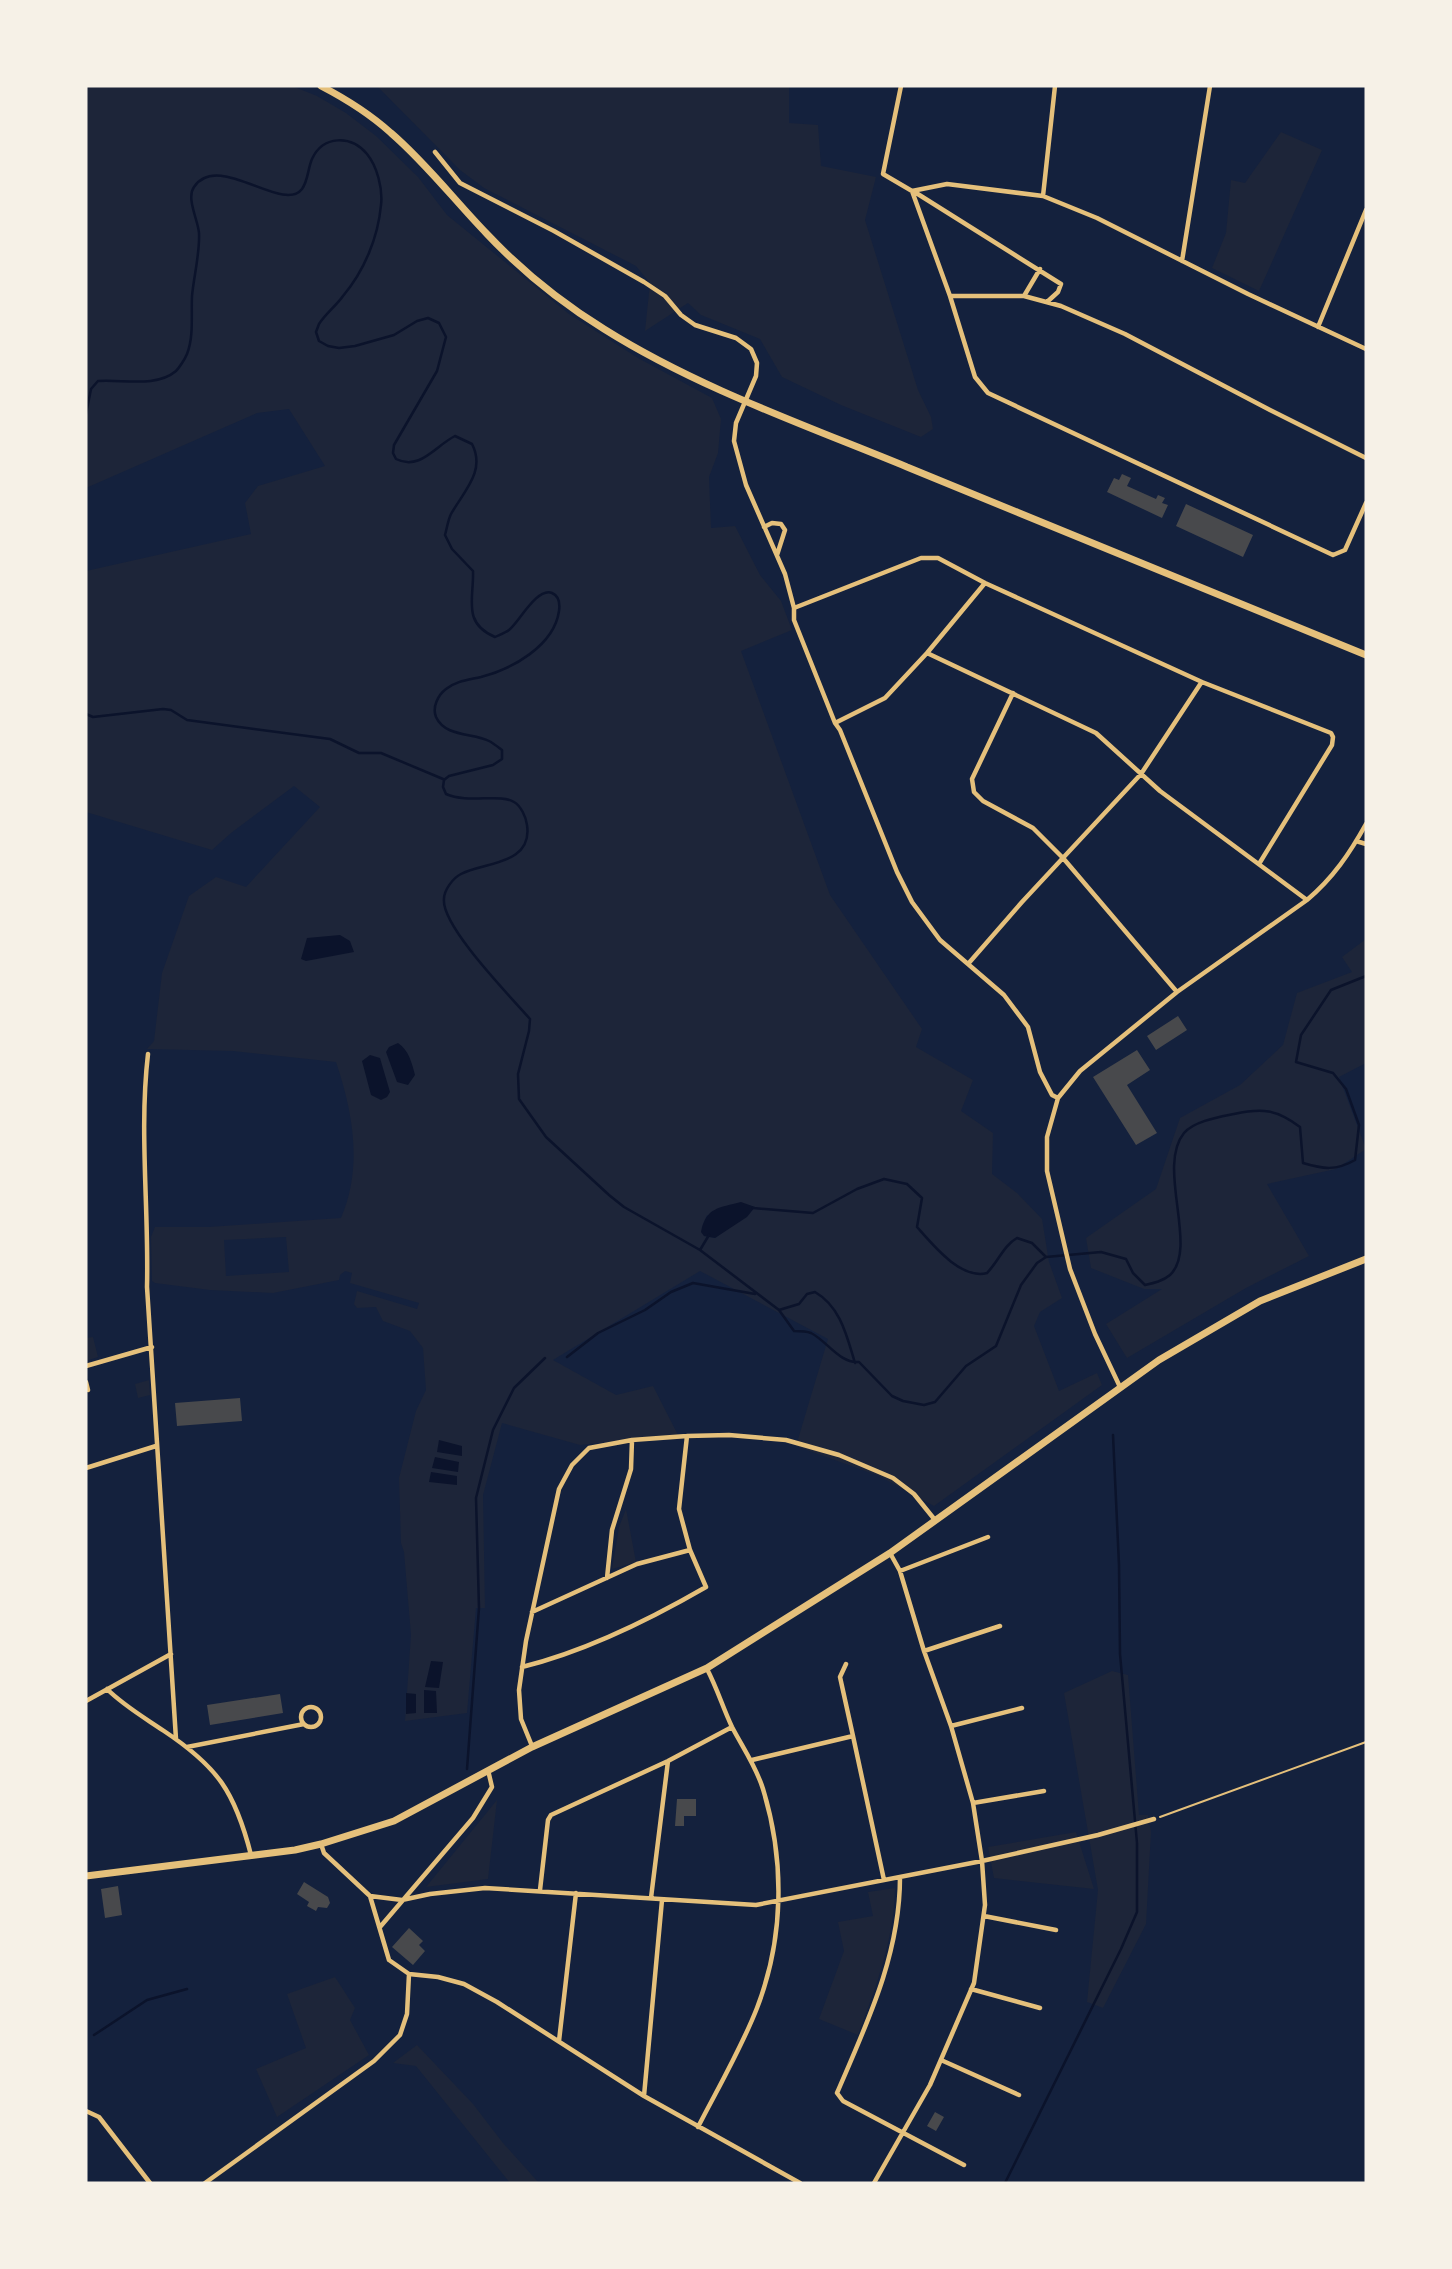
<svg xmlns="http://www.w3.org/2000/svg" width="1452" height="2269" font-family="'PT Sans',sans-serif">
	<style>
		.green { fill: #1d2539; fill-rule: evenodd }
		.water { fill: #0b132b }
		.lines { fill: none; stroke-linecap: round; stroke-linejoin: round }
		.stream { stroke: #0b132b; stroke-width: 2.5 }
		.building { fill: #48494c }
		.path { stroke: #e5c07b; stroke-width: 2 }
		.minor { stroke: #e5c07b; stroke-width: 4.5 }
		.secondary { stroke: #e5c07b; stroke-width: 7 }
	</style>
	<rect width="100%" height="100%" fill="#14213d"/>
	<path class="green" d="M 86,86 L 292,86 L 317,96 L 346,113 L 376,136 L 418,177 L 447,215 L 569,314 L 638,358 L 712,398 L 721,419 L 718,453 L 709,477 L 711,528 L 735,526 L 760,575 L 781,601 L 792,630 L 741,651 L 830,895 L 922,1029 L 916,1047 L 973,1080 L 961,1111 L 993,1133 L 992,1174 L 1017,1193 L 1042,1219 L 1049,1262 L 1062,1298 L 1040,1312 L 1034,1326 L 1059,1391 L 1097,1373 L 1102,1385 L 934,1506 L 879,1476 L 796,1446 L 828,1339 L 700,1271 L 553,1360 L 616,1395 L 653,1386 L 678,1435 L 580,1445 L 502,1423 L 483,1495 L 485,1608 L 476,1608 L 467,1713 L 405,1721 L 411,1635 L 404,1552 L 401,1543 L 399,1478 L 416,1411 L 426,1390 L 423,1348 L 410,1331 L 383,1321 L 376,1307 L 357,1308 L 354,1304 L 357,1291 L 417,1309 L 419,1303 L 350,1283 L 352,1273 L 345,1271 L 340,1275 L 339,1280 L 273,1293 L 210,1290 L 155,1283 L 152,1281 L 151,1237 L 155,1227 L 209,1227 L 341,1218 C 363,1167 353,1113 336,1062 L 233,1051 L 147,1049 L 154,1041 L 162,973 L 189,896 L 216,877 L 246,887 L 320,807 L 294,786 L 231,833 L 212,850 L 86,812 L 86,571 L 251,534 L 245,503 L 258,486 L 325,466 L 289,409 L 257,413 L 86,488 ZM 707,1215 L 730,1227 L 715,1238 L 704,1236 L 702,1227 ZM 286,1237 L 289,1272 L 226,1276 L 224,1240 Z
		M 377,86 L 789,86 L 789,123 L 818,125 L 821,166 L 876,177 L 865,220 L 918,390 L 931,417 L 933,429 L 921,437 L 841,405 L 782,377 L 760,339 L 701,315 L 688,303 L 645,331 L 650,283 L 636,266 L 484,188 L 460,170 Z
		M 1281,132 L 1322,150 L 1259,291 L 1212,268 L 1226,233 L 1231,180 L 1245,183 Z
		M 1366,939 L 1366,1063 L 1339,1077 L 1366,1149 L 1336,1169 L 1267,1184 L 1309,1256 L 1246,1288 L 1127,1358 L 1106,1324 L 1162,1289 L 1144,1289 L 1091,1268 L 1086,1238 L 1156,1189 L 1180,1118 L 1240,1085 L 1283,1045 L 1297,993 L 1352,972 L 1342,957 Z
		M 93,1337 L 98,1357 L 86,1361 L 86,1338 Z
		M 149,1380 L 150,1395 L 138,1398 L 135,1384 Z
		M 626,1509 L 636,1562 L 612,1569 L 619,1527 Z
		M 1112,1671 L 1128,1675 L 1139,1815 L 1148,1815 L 1151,1832 L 1146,1924 L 1103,2008 L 1087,2002 L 1098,1890 L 1064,1693 Z
		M 497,1800 L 488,1879 L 426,1887 Z
		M 1076,1832 L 1094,1889 L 994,1878 L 988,1847 Z
		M 895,1888 C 894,1940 876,1987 858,2035 L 819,2019 L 844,1951 L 838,1922 L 873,1916 L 868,1892 Z
		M 335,1977 L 355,2008 L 350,2020 L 369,2055 L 277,2117 L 256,2069 L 306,2048 L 287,1994 Z
		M 417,2045 L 473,2104 L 503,2143 L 539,2183 L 510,2183 L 416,2066 L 393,2063 Z"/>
	<path class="water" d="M 340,935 L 350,941 L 354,952 L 306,961 L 301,959 L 307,938 Z
		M 398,1043 C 409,1050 412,1064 415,1075 L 408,1085 L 397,1082 L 386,1052 L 389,1047 Z
		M 370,1055 L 380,1058 L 390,1092 L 387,1097 L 381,1100 L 371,1095 L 362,1061 Z
		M 741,1202 L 755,1207 L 747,1217 L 715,1238 L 704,1236 L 701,1232 C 706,1207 719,1208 741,1202 Z
		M 439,1440 L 462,1446 L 462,1456 L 437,1452 Z
		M 435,1457 L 459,1462 L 458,1472 L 432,1468 Z
		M 431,1472 L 457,1476 L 457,1485 L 429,1482 Z
		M 431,1661 L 443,1662 L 439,1688 L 425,1687 Z
		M 424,1690 L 436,1691 L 437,1713 L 424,1713 Z
		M 406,1693 L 416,1694 L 416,1713 L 406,1714 Z"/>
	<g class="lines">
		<path class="stream" d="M 86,414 L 91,389 L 98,381 C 122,379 156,388 176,371 C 179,368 185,359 187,354 C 194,336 191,315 192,296 C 194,275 200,253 199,233 C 198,220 186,198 194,187 C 218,151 283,214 302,189 C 308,181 308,168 312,159 C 323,135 351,135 367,154 C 377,166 383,189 381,205 C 378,238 364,271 343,296 C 336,306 326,313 319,324 L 316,332 L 319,341 L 328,346 L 339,348 L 355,346 L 394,335 L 417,321 L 428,318 L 439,323 L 446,337 L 437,371 L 394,445 L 393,453 L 396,459 C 420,471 435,446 455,436 L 472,444 C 486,471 464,491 451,514 C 448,520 447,528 445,535 L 452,549 L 473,571 C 474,599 462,623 495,637 C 499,635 505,633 509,630 C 519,622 537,587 552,593 C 559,596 560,604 559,611 C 554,646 512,669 481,677 C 468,680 456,681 446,689 C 438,695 432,707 436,717 C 445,737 473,733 489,741 C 493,743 498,747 502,750 L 502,759 L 493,765 L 449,776 L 444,780 L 443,787 L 446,794 C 468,804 500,793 514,802 C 521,806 526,817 527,825 C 533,865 484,862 461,874 C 453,878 444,890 444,899 C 441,926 511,997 530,1019 L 529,1031 L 518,1074 L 519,1099 L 546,1137 L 609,1195 L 624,1207 L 700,1250 L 779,1310 L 794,1331 C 799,1331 806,1331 811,1333 C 827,1341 840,1364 859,1362 L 892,1396 L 903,1401 L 924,1405 L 935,1402 L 966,1366 L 996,1346 L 1021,1285 L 1037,1263 L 1046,1257 L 1101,1252 L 1126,1259 L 1133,1273 L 1145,1285 C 1154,1283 1163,1281 1170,1275 C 1199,1248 1156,1167 1184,1133 C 1194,1121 1219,1117 1234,1114 C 1262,1108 1276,1109 1300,1127 L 1303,1163 C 1323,1169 1336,1171 1355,1160 L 1359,1125 L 1346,1089 L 1333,1073 L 1296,1062 L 1301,1035 L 1331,990 L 1366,976
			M 86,714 L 93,717 L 163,709 L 171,710 L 187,720 L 330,739 L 359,753 L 381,753 L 443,779
			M 753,1208 L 813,1213 L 857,1189 L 884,1179 L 907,1184 L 922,1198 L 917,1227 C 933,1245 961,1280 987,1273 C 998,1262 1004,1245 1017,1238 L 1032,1243 L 1046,1257
			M 700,1250 L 709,1235
			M 779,1310 L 799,1304 L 807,1294 L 815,1292 C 841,1307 847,1337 855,1363
			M 567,1357 L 598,1333 L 645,1310 L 671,1292 L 693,1283 L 755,1294
			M 467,1769 L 479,1608 L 476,1498 L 493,1430 L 514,1388 L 545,1358
			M 94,2035 L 147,2000 L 187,1989
			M 1005,2183 L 1121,1949 L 1137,1912 L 1137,1843 L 1120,1654 L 1119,1565 L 1113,1435"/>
	</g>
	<path class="building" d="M 1122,474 L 1131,478 L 1127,486 L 1156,499 L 1158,495 L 1165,498 L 1162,503 L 1168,505 L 1162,518 L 1107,492 L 1114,478 L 1119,480 Z
		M 1186,504 L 1253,535 L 1243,557 L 1176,526 Z
		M 1178,1016 L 1187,1030 L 1156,1050 L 1147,1036 Z
		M 1137,1050 L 1150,1070 L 1127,1085 L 1157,1133 L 1136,1145 L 1093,1077 Z
		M 240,1398 L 242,1421 L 177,1426 L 175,1403 Z
		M 280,1694 L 283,1713 L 210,1725 L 207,1705 Z
		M 677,1799 L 696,1799 L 696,1816 L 684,1816 L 684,1826 L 675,1826 Z
		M 304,1882 L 328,1897 L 330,1903 L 327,1908 L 318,1907 L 316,1911 L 307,1906 L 309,1902 L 297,1894 Z
		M 118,1886 L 122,1915 L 105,1918 L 101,1889 Z
		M 409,1928 L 423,1941 L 419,1945 L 425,1951 L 413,1965 L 392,1947 Z
		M 935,2112 L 944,2117 L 936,2131 L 927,2126 Z"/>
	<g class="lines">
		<path class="path" d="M 1160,1817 L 1366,1742"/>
		<path class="minor" d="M 901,86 L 883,174 L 912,191 L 947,184 L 1043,196 L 1097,218 L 1248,294 L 1366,349
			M 435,152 L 460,183 L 554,231 L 644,282 L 665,296 L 681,315 L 695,325 L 736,338 L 751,349 L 757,363 L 756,376 L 736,423 L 734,441 L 746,485 L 785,574 L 794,608
			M 912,191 L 950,296 L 975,377 L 988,393 L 1333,555 L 1345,550 L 1366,503
			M 913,191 L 1061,284 L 1058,292 L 1047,302
			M 1043,196 L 1055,86
			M 1182,261 L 1210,86
			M 950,296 L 1024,296 L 1061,306 L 1125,334 L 1270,410 L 1366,458
			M 1024,296 L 1040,269
			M 1318,327 L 1366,210
			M 764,527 L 772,523 L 781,524 L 785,530 L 777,555
			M 985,583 L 927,653 L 885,698 L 835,723 L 840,730 L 897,872 L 912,902 L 940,940 L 1004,995 L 1028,1027 L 1040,1072 L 1052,1095 L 1058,1098
			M 927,653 L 1096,733 L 1160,791 L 1307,900
			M 1013,693 L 972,779 L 974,792 L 983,801 L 1033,828 L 1063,858 L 1177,992
			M 835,723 L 794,620 L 794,608 L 921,558 L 938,558 L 985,583 L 1202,682 L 1331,733 L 1333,737 L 1332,745 L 1259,864
			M 1356,841 L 1366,844
			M 968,964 L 1022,902 L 1141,774 L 1201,683
			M 148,1054 C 139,1131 149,1209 147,1287 L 176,1739
			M 86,1366 L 152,1347
			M 86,1382 L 88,1390
			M 1120,1387 L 1095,1334 L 1070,1269 L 1047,1171 L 1047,1137 L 1058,1098 L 1080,1071 L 1177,992 L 1307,900 C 1333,878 1350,853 1366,824
			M 86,1468 L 156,1446
			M 900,1571 L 988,1537
			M 607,1578 L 612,1530 L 631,1469 L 632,1440
			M 532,1612 L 637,1564 L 690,1550
			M 924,1651 L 1000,1626
			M 846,1664 L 840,1677 L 853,1736
			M 522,1667 C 587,1651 649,1620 706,1587 L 690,1550 L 679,1509 L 687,1436
			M 107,1689 C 124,1706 145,1718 164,1731 C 218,1767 235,1792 251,1855
			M 86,1701 L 171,1654
			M301 1717a10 10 0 1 1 20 0a10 10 0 1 1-20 0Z
			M 951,1726 L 1022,1708
			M 532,1746 L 521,1719 L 519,1690 L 526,1641 L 559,1489 L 572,1465 L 589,1448 L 632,1440 L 687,1436 L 729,1435 L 786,1440 L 839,1455 L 893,1478 L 914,1494 L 935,1520
			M 187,1747 L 304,1724
			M 752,1760 L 853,1736 L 884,1880
			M 973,1803 L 1044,1791
			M 321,1844 L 324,1853 L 370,1896 L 389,1960 L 409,1974 L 438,1977 L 464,1984 L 497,2002 L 644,2096 L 800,2183
			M 900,1877 C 900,1955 867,2023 837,2093 L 843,2101 L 964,2165
			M 540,1890 L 548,1820 L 551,1815 L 668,1761 L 732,1727
			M 370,1896 L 402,1900 L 430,1894 L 485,1888 L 756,1905 L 982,1861 L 1098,1835 L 1154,1819
			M 651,1898 L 668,1761
			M 984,1916 L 1056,1930
			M 380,1927 L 473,1818 L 492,1787 L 488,1770
			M 971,1989 L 1040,2008
			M 559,2041 L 576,1893
			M 941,2060 L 1019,2095
			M 644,2096 L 662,1900
			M 86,2111 L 99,2117 L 150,2183
			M 698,2127 C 718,2088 741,2049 757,2008 C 784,1938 785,1861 763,1789 C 756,1766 743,1748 732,1727 C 723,1708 717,1688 707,1669
			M 205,2183 L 374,2061 L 400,2035 L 407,2014 L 409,1974
			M 874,2183 L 930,2085 L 974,1983 L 985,1905 L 982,1861 L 973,1803 L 951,1726 L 924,1651 L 900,1571 L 890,1553"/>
		<path class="secondary" d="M 321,86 C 346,99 370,114 391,133 C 426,163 455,201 487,234 C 521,270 562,303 604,329 C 698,388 805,425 907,467 C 1060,530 1213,593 1366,655
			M 86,1876 L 295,1850 L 321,1844 L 394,1821 L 532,1747 L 707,1668 L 890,1553 L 1159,1360 L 1260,1301 L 1366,1259"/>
	</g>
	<rect width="1452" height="2269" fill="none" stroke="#f6f1e7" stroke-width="175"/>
</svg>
